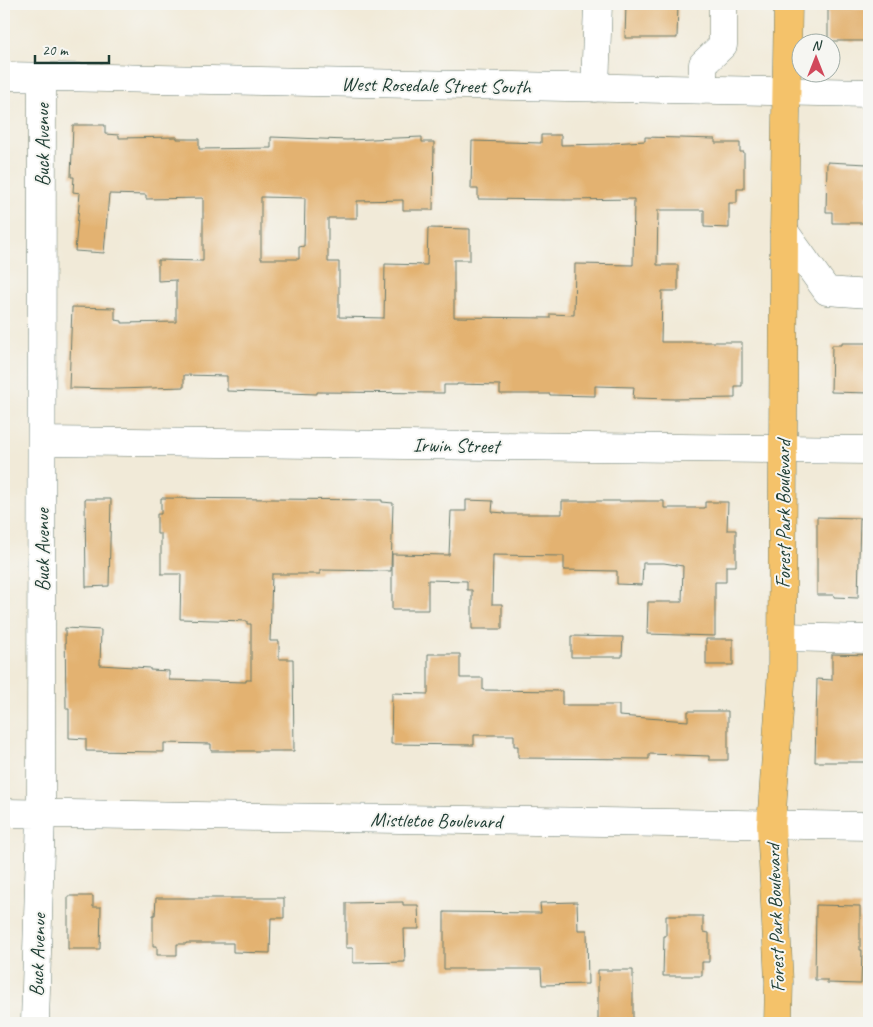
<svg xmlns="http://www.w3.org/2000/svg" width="873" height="1027" font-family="Caveat,sans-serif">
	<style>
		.building { fill: #e3b271; fill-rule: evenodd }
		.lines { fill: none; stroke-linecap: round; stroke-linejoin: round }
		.minor-casing { stroke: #687a6d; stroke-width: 29 }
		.major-casing { stroke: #687a6d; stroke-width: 29 }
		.minor { stroke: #fff; stroke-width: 28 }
		.major { stroke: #f4c26a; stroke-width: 28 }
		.labels { text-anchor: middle; stroke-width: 4; stroke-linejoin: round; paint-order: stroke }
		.street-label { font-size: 20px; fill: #1f3d34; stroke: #f6f6f2 }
	</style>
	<rect width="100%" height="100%" fill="#f6f6f2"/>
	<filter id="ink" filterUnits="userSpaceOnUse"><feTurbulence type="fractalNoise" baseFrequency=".02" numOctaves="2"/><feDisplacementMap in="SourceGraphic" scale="10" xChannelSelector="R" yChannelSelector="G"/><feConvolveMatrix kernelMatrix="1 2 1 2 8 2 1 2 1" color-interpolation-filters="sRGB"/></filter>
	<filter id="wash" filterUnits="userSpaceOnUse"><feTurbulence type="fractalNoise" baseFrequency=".0096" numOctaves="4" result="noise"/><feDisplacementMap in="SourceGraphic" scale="20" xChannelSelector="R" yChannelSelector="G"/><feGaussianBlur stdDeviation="1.12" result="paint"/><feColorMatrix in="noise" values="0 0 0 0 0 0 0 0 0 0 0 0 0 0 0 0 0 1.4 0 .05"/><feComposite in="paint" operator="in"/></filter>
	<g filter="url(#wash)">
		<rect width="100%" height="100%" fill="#f1ead8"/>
		<g id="blocks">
			<path class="building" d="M 626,4 L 678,4 L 677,38 L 625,38 Z
				M 828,8 L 869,8 L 869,41 L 828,41 Z
				M 73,125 L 105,125 L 105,134 L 119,135 L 119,138 L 177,137 L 177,139 L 199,139 L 199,149 L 271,148 L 271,137 L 347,140 L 422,137 L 422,142 L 434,142 L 433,210 L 403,210 L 403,200 L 357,201 L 357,218 L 328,218 L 328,262 L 339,262 L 339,317 L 384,318 L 385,264 L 427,265 L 428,228 L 470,229 L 470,260 L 454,260 L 454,317 L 550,318 L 550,314 L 574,315 L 575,264 L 633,265 L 634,199 L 568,200 L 478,199 L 478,189 L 471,189 L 472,141 L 541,143 L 541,135 L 561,135 L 561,145 L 611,144 L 611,143 L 645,141 L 645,137 L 715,139 L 715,143 L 740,143 L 740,152 L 744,152 L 744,189 L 737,189 L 737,203 L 729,203 L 729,228 L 704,227 L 704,210 L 658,210 L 657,265 L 678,265 L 678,291 L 662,291 L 661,342 L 742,342 L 742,386 L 735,386 L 735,398 L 674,399 L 633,398 L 634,387 L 595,386 L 595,396 L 550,395 L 550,394 L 500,394 L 500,385 L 457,384 L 457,385 L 444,385 L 444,393 L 317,392 L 317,394 L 227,391 L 227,376 L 184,375 L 184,387 L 117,389 L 69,388 L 72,307 L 115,308 L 115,320 L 122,321 L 122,323 L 176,322 L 176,280 L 158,281 L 158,260 L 203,261 L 203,198 L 146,199 L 146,195 L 109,194 L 104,253 L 75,251 L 80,193 L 73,192 L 74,177 L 71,177 ZM 261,197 L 305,198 L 304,246 L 299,247 L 299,259 L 261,259 Z
				M 827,162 L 867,164 L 867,173 L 869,173 L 869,195 L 867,195 L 867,223 L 832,223 L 832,212 L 826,212 Z
				M 842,343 L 869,343 L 869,393 L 831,392 L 832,345 L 842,345 Z
				M 161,498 L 382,500 L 382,502 L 393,503 L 391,571 L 320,570 L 320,574 L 272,574 L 270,641 L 279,641 L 279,659 L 293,659 L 294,751 L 211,751 L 211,744 L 164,743 L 164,752 L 86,751 L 86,739 L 69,738 L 69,709 L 66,709 L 65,628 L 101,630 L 100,665 L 150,668 L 150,670 L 169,671 L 169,680 L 246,682 L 246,680 L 251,680 L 251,624 L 247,624 L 247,621 L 180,619 L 181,574 L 161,574 L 161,534 L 157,534 L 157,514 L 161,514 Z
				M 85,499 L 111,499 L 109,586 L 86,587 Z
				M 466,500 L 493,501 L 492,512 L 505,513 L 505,514 L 562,514 L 562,501 L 664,501 L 664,508 L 705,508 L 705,502 L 728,502 L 727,530 L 736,530 L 736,566 L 726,566 L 726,582 L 715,582 L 715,636 L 647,634 L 648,602 L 682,602 L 683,566 L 664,563 L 643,563 L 642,585 L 617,584 L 617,571 L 564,570 L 564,556 L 493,555 L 492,604 L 502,604 L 502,629 L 472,629 L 472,590 L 467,590 L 467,581 L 428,580 L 428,610 L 392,610 L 392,554 L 449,555 L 451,511 L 466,511 Z
				M 817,517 L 860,518 L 858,598 L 834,597 L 834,595 L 817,595 Z
				M 571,636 L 623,637 L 622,657 L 571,657 Z
				M 706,639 L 733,639 L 733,665 L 706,665 Z
				M 428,654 L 460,654 L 460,678 L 483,678 L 483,690 L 562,691 L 562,705 L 619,705 L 619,716 L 688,721 L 688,711 L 728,711 L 728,760 L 709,760 L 709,756 L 649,754 L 649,759 L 518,758 L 518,746 L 514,746 L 514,735 L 474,735 L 474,745 L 391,744 L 392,693 L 428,694 Z
				M 832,654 L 869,655 L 869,762 L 815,762 L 817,679 L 832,680 Z
				M 68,896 L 93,896 L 93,907 L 101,907 L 100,949 L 68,949 Z
				M 156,898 L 284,898 L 284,918 L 271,918 L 270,953 L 233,952 L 233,943 L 186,943 L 186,944 L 177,944 L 177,955 L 157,955 L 157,946 L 153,946 L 153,915 L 155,915 Z
				M 403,902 L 403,905 L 418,905 L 419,929 L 404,929 L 405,962 L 353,963 L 353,948 L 346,948 L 346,903 Z
				M 577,902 L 578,930 L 587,930 L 588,984 L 542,985 L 541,969 L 444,969 L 444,912 L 541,913 L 540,903 Z
				M 816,905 L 860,906 L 860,950 L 862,950 L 861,984 L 827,983 L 827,980 L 815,980 Z
				M 666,916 L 703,916 L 703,932 L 709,933 L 709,962 L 702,962 L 702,976 L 663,976 L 664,936 L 666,936 Z
				M 598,970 L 633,970 L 633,1023 L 598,1023 Z"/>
		</g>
	</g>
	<g filter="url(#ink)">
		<use href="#blocks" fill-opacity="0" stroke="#687a6d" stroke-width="1"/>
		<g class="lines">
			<defs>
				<path id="minor" d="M 4,76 L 869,93
					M 595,88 L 598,4
					M 703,90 L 703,64 L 723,45 L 723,4
					M 784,231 L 827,291 L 869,294
					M 42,441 L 869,450
					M 782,637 L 869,639
					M 4,813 L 869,826
					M 35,1023 L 41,814 L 42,77"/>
				<path id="major" d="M 778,1023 L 779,982 L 771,825 L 782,670 L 784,231 L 788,4"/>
			</defs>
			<use href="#minor" class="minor-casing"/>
			<use href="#major" class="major-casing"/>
			<use href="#minor" class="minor"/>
			<use href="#major" class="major"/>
		</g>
	</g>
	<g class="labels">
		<g class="street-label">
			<text transform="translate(436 85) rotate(1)" y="7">West Rosedale Street South</text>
			<text transform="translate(42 145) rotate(-90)" y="7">Buck Avenue</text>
			<text transform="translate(456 445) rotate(1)" y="7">Irwin Street</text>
			<text transform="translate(783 514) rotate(-90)" y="7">Forest Park Boulevard</text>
			<text transform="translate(42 550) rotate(-90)" y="7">Buck Avenue</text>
			<text transform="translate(436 820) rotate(1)" y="7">Mistletoe Boulevard</text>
			<text transform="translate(775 918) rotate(-92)" y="7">Forest Park Boulevard</text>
			<text transform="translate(37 955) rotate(-88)" y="7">Buck Avenue</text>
		</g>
	</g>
	<rect width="873" height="1027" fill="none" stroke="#f6f6f2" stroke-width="20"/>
	<g transform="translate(816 58)"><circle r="24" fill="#f6f6f2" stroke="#a0aca6"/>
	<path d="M0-4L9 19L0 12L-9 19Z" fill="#d1495b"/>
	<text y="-8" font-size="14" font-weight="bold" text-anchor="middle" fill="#1f3d34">N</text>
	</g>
	<path d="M35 55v8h74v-8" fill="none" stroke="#1f3d34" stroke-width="2.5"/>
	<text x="42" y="55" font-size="15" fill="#1f3d34" stroke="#f6f6f2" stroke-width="4" paint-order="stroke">20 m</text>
</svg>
